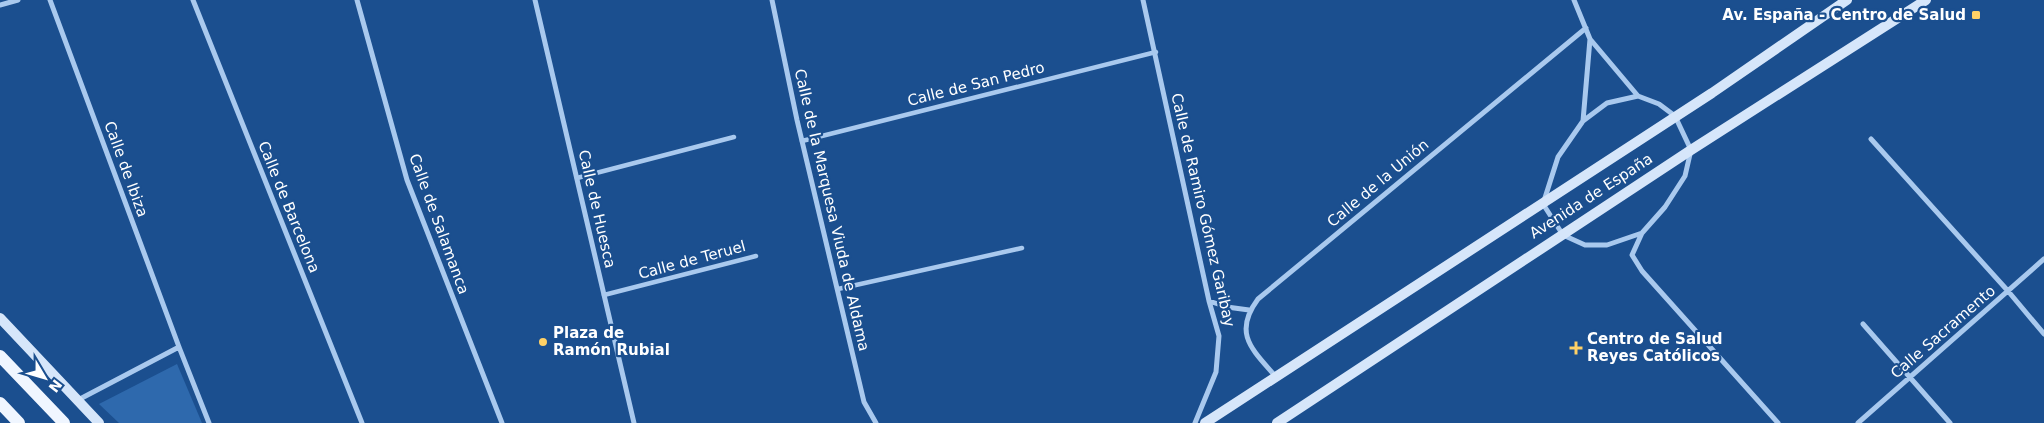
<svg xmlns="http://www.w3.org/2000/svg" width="2044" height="423" font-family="'DejaVu Sans',sans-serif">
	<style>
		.green { fill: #2e69ad }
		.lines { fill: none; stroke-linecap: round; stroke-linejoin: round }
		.pedestrian { stroke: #a9c9ee; stroke-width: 4.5 }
		.minor { stroke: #a9c9ee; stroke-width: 5 }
		.secondary { stroke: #d6e6fa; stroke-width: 10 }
		.primary { stroke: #f0f6ff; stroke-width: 12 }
		.poi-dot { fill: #ffd166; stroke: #1b4f8f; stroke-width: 2 }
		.labels { text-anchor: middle; stroke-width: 4.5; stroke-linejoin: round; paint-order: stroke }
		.poi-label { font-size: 15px; font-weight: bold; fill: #fff; stroke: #1b4f8f; text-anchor: start }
		.street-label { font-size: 15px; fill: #fff; stroke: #1b4f8f }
	</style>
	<rect width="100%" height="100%" fill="#1b4f8f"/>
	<path class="green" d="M 177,364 L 202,423 L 119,423 L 99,404 Z"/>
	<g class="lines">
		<path class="pedestrian" d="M 802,141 L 1156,52
			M 577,178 L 734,137
			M 838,289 L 1022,248
			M 604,295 L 756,256"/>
		<path class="minor" d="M 50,0 L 179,347 L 209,423
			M 193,0 L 362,423
			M 357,0 L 407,180 L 502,423
			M 535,0 L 634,423
			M 772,0 L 797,120 L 864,402 L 876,423
			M 1143,0 L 1209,301 L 1219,336 L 1216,372 L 1195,423
			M 1574,0 L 1590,39 L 1638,96
			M 0,5 L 18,0
			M 1638,96 L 1659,104 L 1675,116 L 1691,150 L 1685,176 L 1665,207 L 1642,233 L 1607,245 L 1585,245 L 1563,235 L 1543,204 L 1558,157 L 1583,121 L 1607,103 Z
			M 1583,121 L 1590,39
			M 1871,139 L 2008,291 L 2044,334
			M 1642,233 L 1632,255 L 1642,271 L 1778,423
			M 1209,301 L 1227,307 L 1249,310
			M 1863,324 L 1950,423
			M 1276,377 C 1253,350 1232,334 1258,299 L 1586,28
			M 78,400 L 179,347
			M 1858,423 L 2044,259"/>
		<path class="secondary" d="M 0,318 L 99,423
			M 1205,423 L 1712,93 L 1847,0
			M 1277,423 L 1691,150 L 1926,0"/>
		<path class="primary" d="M 0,356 L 64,423
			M 0,403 L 19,423"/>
	</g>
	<g class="poi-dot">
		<rect x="1971" y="10" width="10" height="10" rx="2.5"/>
		<circle cx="543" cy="342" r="5"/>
		<path d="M1573.5 340.5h5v5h5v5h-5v5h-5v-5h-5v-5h5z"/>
	</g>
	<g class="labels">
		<g class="poi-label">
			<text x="1966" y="20" text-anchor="end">Av. España - Centro de Salud</text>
			<text x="553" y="338">Plaza de<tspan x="553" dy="17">Ramón Rubial</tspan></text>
			<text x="1587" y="344">Centro de Salud<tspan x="1587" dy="17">Reyes Católicos</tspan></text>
		</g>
		<g class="street-label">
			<text transform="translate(976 84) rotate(-14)" y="5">Calle de San Pedro</text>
			<text transform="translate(126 169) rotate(70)" y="5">Calle de Ibiza</text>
			<text transform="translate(1378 183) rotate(-40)" y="5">Calle de la Unión</text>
			<text transform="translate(1591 196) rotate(-33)" y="5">Avenida de España</text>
			<text transform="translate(289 207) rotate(68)" y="5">Calle de Barcelona</text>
			<text transform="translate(597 209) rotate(77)" y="5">Calle de Huesca</text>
			<text transform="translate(832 210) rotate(77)" y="5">Calle de la Marquesa Viuda de Aldama</text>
			<text transform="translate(1203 210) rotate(77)" y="5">Calle de Ramiro Gómez Garibay</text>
			<text transform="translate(439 224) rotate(70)" y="5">Calle de Salamanca</text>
			<text transform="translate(692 260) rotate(-15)" y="5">Calle de Teruel</text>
			<text transform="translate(1943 332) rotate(-41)" y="5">Calle Sacramento</text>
		</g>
	</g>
	<g transform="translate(45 378) rotate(128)" stroke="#1b4f8f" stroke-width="4" paint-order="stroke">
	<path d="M0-4L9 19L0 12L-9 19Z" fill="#ffffff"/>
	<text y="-8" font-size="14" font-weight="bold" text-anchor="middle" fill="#ffffff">N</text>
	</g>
</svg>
